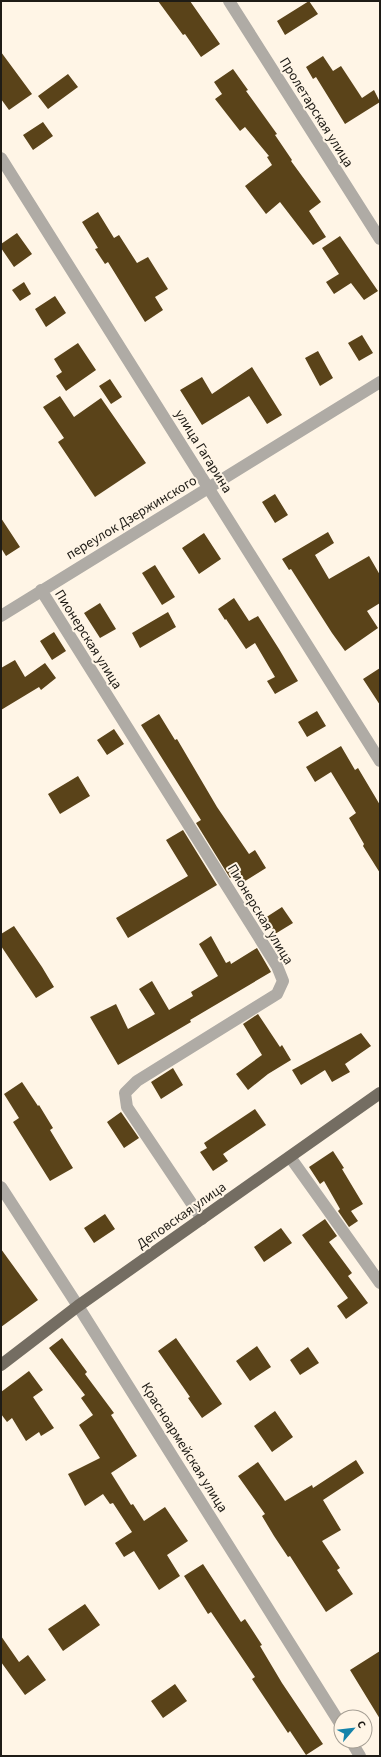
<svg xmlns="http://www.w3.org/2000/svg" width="381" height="1757" font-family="'Source Sans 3',sans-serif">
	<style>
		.building { fill: #5a4319 }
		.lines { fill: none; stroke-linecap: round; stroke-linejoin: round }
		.minor { stroke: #afaba5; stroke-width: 12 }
		.major { stroke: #746d62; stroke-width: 12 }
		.labels { text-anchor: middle; stroke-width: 4; stroke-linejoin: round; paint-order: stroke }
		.street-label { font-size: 14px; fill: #1f1c16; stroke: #fff5e6 }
	</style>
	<rect width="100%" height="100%" fill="#fff5e6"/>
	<path class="building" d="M 158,1 L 190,1 L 220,44 L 201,57 L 185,34 L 183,35 Z
		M 309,1 L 318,14 L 285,35 L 277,21 Z
		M 1,52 L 32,94 L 9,110 L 1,99 Z
		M 323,56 L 333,71 L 341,66 L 362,98 L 374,90 L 380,102 L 345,124 L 316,77 L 313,79 L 306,67 Z
		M 233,69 L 248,90 L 246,91 L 277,134 L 275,135 L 292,160 L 291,161 L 321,202 L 309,211 L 326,237 L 313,245 L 280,202 L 266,214 L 245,186 L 272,165 L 267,157 L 269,156 L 245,127 L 240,131 L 215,99 L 222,94 L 214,82 Z
		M 68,74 L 78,87 L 48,109 L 38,96 Z
		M 43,122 L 53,136 L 33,150 L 23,135 Z
		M 98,212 L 114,238 L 119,235 L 137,263 L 148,257 L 168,289 L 155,297 L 163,310 L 145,322 L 108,262 L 105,264 L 95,249 L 98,248 L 82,222 Z
		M 17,233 L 32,254 L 14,267 L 1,248 L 1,244 Z
		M 340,236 L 378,291 L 364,300 L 351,283 L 334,294 L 326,282 L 339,274 L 322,248 Z
		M 24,282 L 31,294 L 20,301 L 12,290 Z
		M 55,296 L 66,313 L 46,327 L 35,309 Z
		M 362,335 L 373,353 L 359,361 L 348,343 Z
		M 78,343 L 96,370 L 66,391 L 56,376 L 62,372 L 54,359 Z
		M 318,351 L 333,378 L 320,386 L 305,358 Z
		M 252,367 L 282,415 L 267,424 L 249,396 L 202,425 L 180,390 L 202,377 L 212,394 Z
		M 110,379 L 122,397 L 111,404 L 99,386 Z
		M 60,396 L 74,417 L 101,398 L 146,463 L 95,497 L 58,442 L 64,438 L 43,407 Z
		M 275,494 L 288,515 L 275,523 L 262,502 Z
		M 1,518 L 20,547 L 6,556 L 1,548 Z
		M 328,532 L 334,543 L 315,555 L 329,579 L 369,556 L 380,575 L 380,603 L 367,611 L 378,628 L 345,651 L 332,633 L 291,569 L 289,570 L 282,559 Z
		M 204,533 L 221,559 L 199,574 L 182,548 Z
		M 155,565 L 175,597 L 162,605 L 142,573 Z
		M 234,598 L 249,621 L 258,616 L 279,649 L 298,681 L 275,694 L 267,681 L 275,677 L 255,643 L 246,649 L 226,619 L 225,620 L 218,609 Z
		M 100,603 L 116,629 L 100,638 L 84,613 Z
		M 168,612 L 176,627 L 140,648 L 132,633 Z
		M 54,632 L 66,651 L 52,660 L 40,641 Z
		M 15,660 L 25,677 L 45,663 L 56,678 L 41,690 L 39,687 L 1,710 L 1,668 Z
		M 380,668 L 380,705 L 363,679 Z
		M 317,711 L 326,726 L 307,737 L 298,722 Z
		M 159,714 L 175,740 L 177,739 L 217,807 L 249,854 L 255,850 L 266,868 L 242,883 L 236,874 L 230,878 L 196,823 L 201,820 L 141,725 Z
		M 114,729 L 124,744 L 107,755 L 97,740 Z
		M 341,746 L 355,770 L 358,768 L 380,805 L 380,873 L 363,846 L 364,844 L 349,818 L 356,813 L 331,772 L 315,782 L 306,767 Z
		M 78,776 L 90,796 L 60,814 L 48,794 Z
		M 183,830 L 217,885 L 128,938 L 116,918 L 188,876 L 166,840 Z
		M 282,907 L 293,923 L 275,934 L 265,918 Z
		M 14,926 L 42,967 L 54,987 L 36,998 L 1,946 L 1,934 Z
		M 211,936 L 226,963 L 230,961 L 231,964 L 257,948 L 271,972 L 190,1020 L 191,1022 L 118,1065 L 90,1017 L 116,1004 L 128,1029 L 155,1014 L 139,989 L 152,981 L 169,1010 L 193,996 L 191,992 L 218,976 L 199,944 Z
		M 258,1014 L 280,1047 L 282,1045 L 291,1060 L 268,1074 L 248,1090 L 236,1074 L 262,1055 L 243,1024 Z
		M 361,1033 L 371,1046 L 345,1064 L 350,1072 L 332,1082 L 325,1070 L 301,1085 L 292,1070 Z
		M 173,1068 L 183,1085 L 161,1099 L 151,1082 Z
		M 22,1082 L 38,1106 L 39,1105 L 53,1128 L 50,1130 L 73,1168 L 50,1181 L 13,1122 L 19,1118 L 4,1094 Z
		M 255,1109 L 266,1125 L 223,1154 L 228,1161 L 213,1171 L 200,1152 L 207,1148 L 204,1143 Z
		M 121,1112 L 139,1138 L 124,1148 L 107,1122 Z
		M 333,1151 L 344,1168 L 342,1169 L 363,1204 L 351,1211 L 358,1221 L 349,1227 L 338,1211 L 340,1209 L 324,1181 L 320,1184 L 309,1167 Z
		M 105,1214 L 115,1229 L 94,1243 L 84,1228 Z
		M 325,1219 L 337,1236 L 329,1242 L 352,1273 L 348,1276 L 368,1303 L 346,1319 L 337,1306 L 348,1298 L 302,1235 Z
		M 281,1228 L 292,1243 L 264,1262 L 254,1247 Z
		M 1,1249 L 38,1300 L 1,1327 Z
		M 62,1338 L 87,1372 L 85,1374 L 114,1413 L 111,1415 L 137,1456 L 111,1473 L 131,1505 L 133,1504 L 144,1521 L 165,1507 L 188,1541 L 167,1555 L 180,1576 L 159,1590 L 134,1551 L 124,1557 L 115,1543 L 132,1532 L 113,1503 L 110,1504 L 103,1494 L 85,1506 L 68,1474 L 100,1458 L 79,1425 L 93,1415 L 81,1398 L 85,1395 L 49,1348 Z
		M 176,1338 L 222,1404 L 202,1418 L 188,1398 L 190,1397 L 158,1351 Z
		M 257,1346 L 271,1367 L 250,1381 L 236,1361 Z
		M 308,1347 L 319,1363 L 300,1375 L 290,1360 Z
		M 29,1371 L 43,1390 L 33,1397 L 54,1428 L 41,1436 L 39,1432 L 26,1441 L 12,1418 L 7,1422 L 1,1414 L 1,1392 Z
		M 275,1411 L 293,1437 L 272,1452 L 254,1426 Z
		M 356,1460 L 364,1473 L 323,1500 L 341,1530 L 322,1541 L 340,1568 L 337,1570 L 353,1594 L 326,1612 L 290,1556 L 288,1557 L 274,1536 L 262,1516 L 265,1514 L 238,1476 L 258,1462 L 285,1501 L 312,1485 L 313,1488 Z
		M 203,1564 L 241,1622 L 245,1619 L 262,1645 L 260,1646 L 282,1683 L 323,1744 L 306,1755 L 290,1731 L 288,1733 L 252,1679 L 255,1677 L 211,1612 L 208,1614 L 184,1576 Z
		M 85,1604 L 100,1625 L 63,1651 L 48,1629 Z
		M 1,1636 L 19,1662 L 28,1655 L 46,1680 L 25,1695 L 1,1662 Z
		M 380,1651 L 380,1719 L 350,1670 Z
		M 175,1684 L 187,1701 L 163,1718 L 151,1701 Z"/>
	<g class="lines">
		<path class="minor" d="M 229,1 L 380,239
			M 1,158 L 380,761
			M 41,590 L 277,966 L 283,981 L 277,994 L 137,1081 L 125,1093 L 127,1107 L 202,1219
			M 1,616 L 380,382
			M 290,1157 L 380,1283
			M 1,1187 L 78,1306 L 341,1725
			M 351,1741 L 360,1756"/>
		<path class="major" d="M 1,1365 L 78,1306 L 380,1093"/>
	</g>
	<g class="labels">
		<g class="street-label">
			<text transform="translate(317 112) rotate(58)" y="5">Пролетарская улица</text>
			<text transform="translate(204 451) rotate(58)" y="5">улица Гагарина</text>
			<text transform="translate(131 517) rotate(-31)" y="5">переулок Дзержинского</text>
			<text transform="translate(89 639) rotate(58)" y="5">Пионерская улица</text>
			<text transform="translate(261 914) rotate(59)" y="5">Пионерская улица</text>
			<text transform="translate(181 1215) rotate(-35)" y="5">Деповская улица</text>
			<text transform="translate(185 1447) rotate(58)" y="5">Красноармейская улица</text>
		</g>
	</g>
	<rect width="381" height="1757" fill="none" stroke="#1f1c16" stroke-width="4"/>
	<g transform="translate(353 1729) rotate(62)"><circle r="19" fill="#fff5e6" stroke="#a59e93"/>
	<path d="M0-3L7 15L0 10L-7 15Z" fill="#1483aa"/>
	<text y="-6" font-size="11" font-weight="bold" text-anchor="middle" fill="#1f1c16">С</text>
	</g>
</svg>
